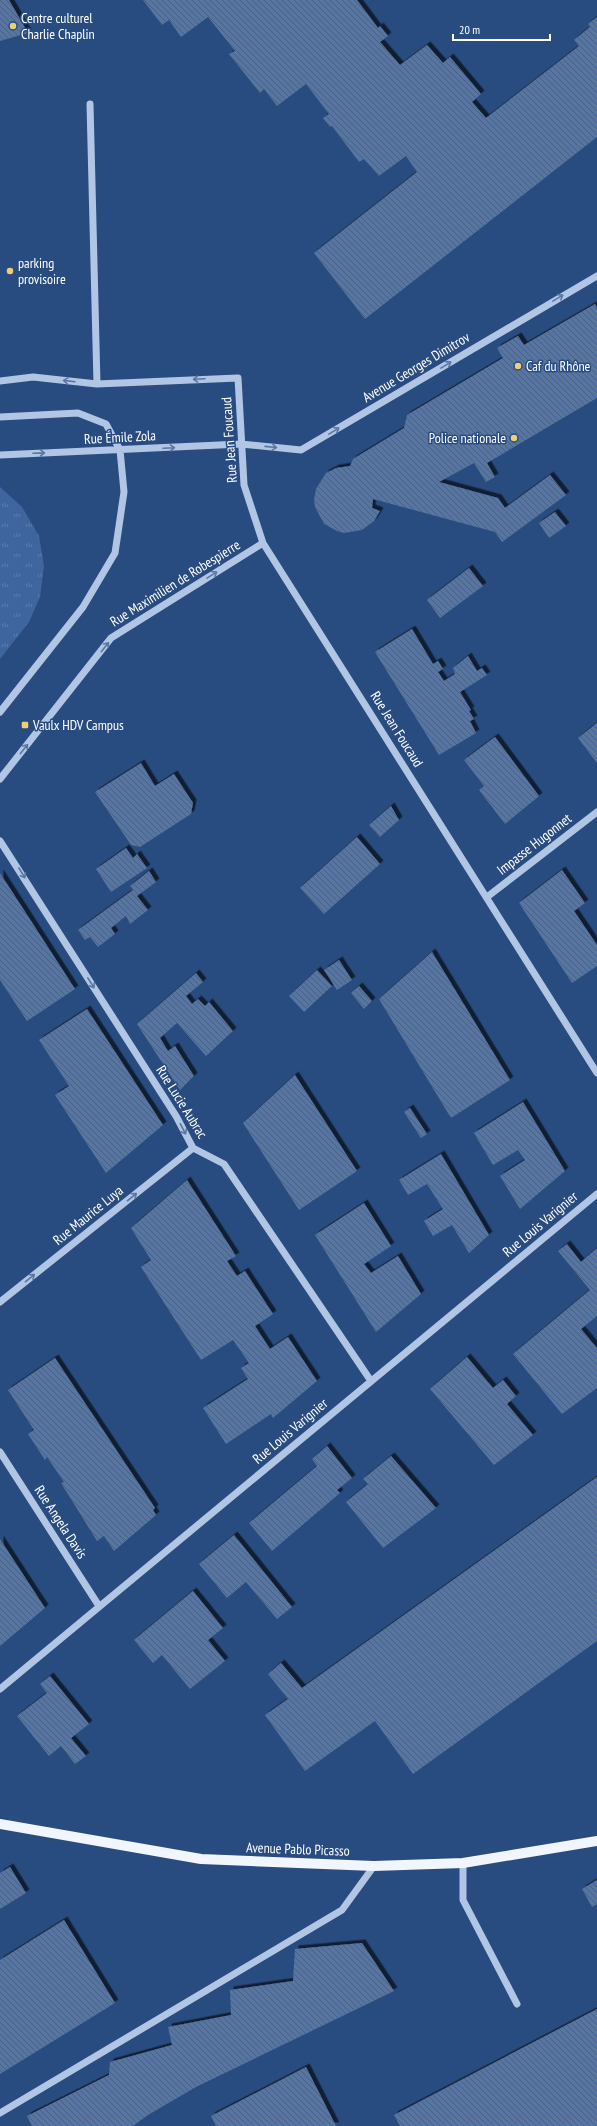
<svg xmlns="http://www.w3.org/2000/svg" width="597" height="2126" font-family="'PT Sans Narrow',sans-serif">
	<style>
		.park { fill: url(#park-tufts) }
		.building { fill: url(#building-back-hatch); filter: url(#shadow) }
		.lines { fill: none; stroke-linecap: round; stroke-linejoin: round }
		.minor { stroke: #b1c6e5; stroke-width: 7 }
		.major { stroke: #f1f5fd; stroke-width: 10 }
		.oneway { stroke: #5977a3 }
		.poi-dot { fill: #eccf78; stroke: #294c80; stroke-width: 1.5 }
		.labels { text-anchor: middle; stroke-width: 3; stroke-linejoin: round; paint-order: stroke }
		.poi-label { font-size: 14px; fill: #fff; stroke: #294c80; text-anchor: start }
		.street-label { font-size: 14px; fill: #fff; stroke: #294c80 }
	</style>
	<defs>
		<pattern id="park-tufts" width="24" height="20" patternUnits="userSpaceOnUse"><rect width="24" height="20" fill="#3e659d"/><path d="M3 7l-1-3M5 7V3M7 7l1-3M15 17l-1-3M17 17v-4M19 17l1-3" fill="none" stroke="#5b7cac"/></pattern>
		<pattern id="building-back-hatch" width="6" height="6" patternUnits="userSpaceOnUse"><rect width="6" height="6" fill="#5275a8"/><path d="M-1 5l2 2M0 0l6 6M5-1l2 2" fill="none" stroke="#4f607a"/></pattern>
		<filter id="shadow"><feDropShadow dx="3.5" dy="-3.5" stdDeviation="0" flood-color="#0009"/></filter>
	</defs>
	<rect width="100%" height="100%" fill="#294c80"/>
	<path class="park" d="M 0,487 L 22,507 L 39,536 L 44,566 L 40,597 L 29,622 L 0,659 Z"/>
	<path class="building" d="M 0,0 L 9,0 L 28,33 L 0,41 Z
		M 143,0 L 357,0 L 378,28 L 380,26 L 388,36 L 380,42 L 400,65 L 427,45 L 443,63 L 450,57 L 481,94 L 472,102 L 486,118 L 579,46 L 574,40 L 590,27 L 588,24 L 597,17 L 597,137 L 365,319 L 314,253 L 417,172 L 406,156 L 379,176 L 364,159 L 359,162 L 332,126 L 330,127 L 323,118 L 329,114 L 306,84 L 277,106 L 264,89 L 260,93 L 229,54 L 235,51 L 208,17 L 181,37 L 169,20 L 162,25 Z
		M 595,304 L 597,308 L 597,398 L 487,463 L 495,477 L 486,482 L 474,463 L 439,482 L 498,498 L 505,508 L 550,475 L 566,495 L 502,542 L 495,532 L 373,499 L 372,508 L 380,511 L 374,521 L 362,530 L 344,533 L 337,531 L 324,524 L 315,507 L 314,500 L 316,489 L 326,473 L 336,468 L 350,466 L 353,459 L 404,428 L 407,415 L 503,358 L 497,348 L 518,336 L 524,345 Z
		M 555,512 L 566,526 L 549,538 L 539,523 Z
		M 469,568 L 483,586 L 440,618 L 427,600 Z
		M 412,629 L 433,664 L 438,661 L 443,669 L 438,672 L 444,681 L 455,674 L 453,668 L 468,656 L 477,671 L 482,668 L 487,675 L 460,692 L 471,710 L 469,711 L 474,719 L 470,721 L 476,733 L 439,755 L 375,652 Z
		M 597,723 L 597,763 L 578,738 Z
		M 495,737 L 539,796 L 505,824 L 479,790 L 484,786 L 464,760 Z
		M 141,763 L 155,786 L 174,774 L 193,803 L 191,814 L 140,847 L 131,845 L 95,792 Z
		M 391,806 L 399,820 L 380,837 L 369,825 Z
		M 357,837 L 380,864 L 324,914 L 300,888 Z
		M 126,848 L 133,858 L 137,854 L 147,868 L 111,892 L 96,869 Z
		M 562,870 L 585,903 L 574,911 L 597,945 L 597,966 L 572,983 L 519,903 Z
		M 149,871 L 156,882 L 137,896 L 148,910 L 130,924 L 126,916 L 111,928 L 115,934 L 98,947 L 90,937 L 85,940 L 78,930 L 133,890 L 130,886 Z
		M 0,873 L 75,989 L 27,1021 L 0,980 Z
		M 432,952 L 510,1080 L 451,1118 L 379,999 Z
		M 339,960 L 352,980 L 337,990 L 324,970 Z
		M 317,970 L 332,986 L 304,1012 L 289,996 Z
		M 196,973 L 203,982 L 186,996 L 192,1004 L 198,999 L 205,1006 L 209,1002 L 233,1031 L 206,1056 L 177,1023 L 160,1038 L 168,1051 L 175,1046 L 194,1076 L 180,1090 L 137,1024 Z
		M 359,986 L 372,1001 L 364,1009 L 351,993 Z
		M 87,1009 L 163,1125 L 106,1173 L 55,1095 L 69,1086 L 39,1040 Z
		M 295,1075 L 357,1171 L 299,1210 L 243,1123 Z
		M 523,1102 L 565,1171 L 520,1209 L 500,1176 L 525,1160 L 518,1150 L 493,1165 L 474,1133 Z
		M 410,1108 L 427,1134 L 421,1138 L 404,1112 Z
		M 441,1154 L 489,1235 L 469,1253 L 452,1225 L 433,1236 L 424,1221 L 443,1209 L 427,1184 L 408,1195 L 399,1180 Z
		M 187,1180 L 236,1256 L 227,1261 L 237,1276 L 245,1271 L 273,1314 L 255,1326 L 270,1349 L 288,1337 L 317,1381 L 273,1418 L 271,1414 L 226,1444 L 203,1408 L 248,1379 L 241,1368 L 249,1363 L 233,1340 L 201,1360 L 141,1267 L 151,1260 L 131,1228 Z
		M 364,1203 L 391,1246 L 364,1264 L 371,1273 L 398,1256 L 421,1294 L 376,1332 L 315,1235 Z
		M 567,1244 L 581,1262 L 597,1248 L 597,1316 L 581,1329 L 597,1348 L 597,1388 L 562,1414 L 513,1354 L 590,1290 L 558,1251 Z
		M 467,1357 L 493,1388 L 503,1380 L 516,1396 L 507,1404 L 533,1435 L 494,1465 L 430,1389 Z
		M 55,1358 L 155,1508 L 153,1510 L 156,1515 L 114,1551 L 104,1536 L 97,1541 L 61,1483 L 64,1482 L 47,1457 L 45,1460 L 28,1434 L 34,1430 L 8,1390 Z
		M 327,1446 L 352,1478 L 337,1490 L 340,1493 L 272,1551 L 249,1523 L 317,1466 L 312,1459 Z
		M 391,1456 L 436,1508 L 383,1548 L 346,1502 L 368,1484 L 363,1479 Z
		M 597,1477 L 597,1641 L 413,1774 L 375,1721 L 305,1771 L 265,1715 L 288,1699 L 268,1674 L 281,1663 L 302,1688 Z
		M 234,1535 L 292,1607 L 277,1619 L 246,1582 L 227,1598 L 199,1564 Z
		M 0,1539 L 45,1608 L 0,1646 Z
		M 193,1591 L 223,1628 L 208,1640 L 225,1661 L 190,1689 L 162,1655 L 153,1663 L 134,1640 Z
		M 50,1676 L 89,1724 L 71,1738 L 86,1756 L 75,1764 L 61,1746 L 49,1756 L 17,1716 L 47,1693 L 40,1684 Z
		M 10,1867 L 26,1893 L 0,1909 L 0,1873 Z
		M 597,1880 L 597,1904 L 592,1907 L 582,1889 Z
		M 64,1920 L 115,2003 L 0,2074 L 0,1960 Z
		M 362,1943 L 394,1991 L 196,2087 L 148,2115 L 133,2126 L 32,2126 L 27,2116 L 109,2075 L 110,2062 L 172,2045 L 168,2027 L 231,2015 L 230,1990 L 293,1981 L 295,1949 Z
		M 597,2009 L 597,2126 L 400,2126 L 394,2115 Z
		M 306,2067 L 336,2126 L 216,2126 L 211,2116 Z"/>
	<g class="lines">
		<path class="minor" d="M 90,104 L 97,384
			M 0,381 L 33,377 L 97,384 L 238,378 L 244,485 L 263,543 L 597,1073
			M 0,417 L 78,413 L 106,424 L 120,450 L 124,492 L 115,553 L 83,607 L 0,712
			M 0,455 L 241,444 L 301,450 L 597,276
			M 0,779 L 111,638 L 263,543
			M 0,841 L 176,1116 L 193,1148 L 224,1164 L 371,1381
			M 487,897 L 597,812
			M 0,1302 L 193,1148
			M 0,1452 L 99,1606
			M 0,1689 L 597,1194
			M 463,1863 L 463,1900 L 517,2004
			M 0,2113 L 342,1910 L 374,1866"/>
		<path class="major" d="M 0,1824 L 201,1859 L 374,1866 L 463,1863 L 597,1841"/>
	</g>
	<defs><path id="oneway-shaft" d="M-6 0H5M1.5-3L5.5 0L1.5 3" fill="none" stroke-width="1.6" stroke-linecap="round" stroke-linejoin="round"/></defs>
	<g class="oneway">
		<use href="#oneway-shaft" transform="translate(558 298) rotate(-31)"/>
		<use href="#oneway-shaft" transform="translate(446 365) rotate(-31)"/>
		<use href="#oneway-shaft" transform="translate(199 379) rotate(177)"/>
		<use href="#oneway-shaft" transform="translate(69 381) rotate(-173)"/>
		<use href="#oneway-shaft" transform="translate(334 431) rotate(-31)"/>
		<use href="#oneway-shaft" transform="translate(271 447) rotate(6)"/>
		<use href="#oneway-shaft" transform="translate(169 448) rotate(-3)"/>
		<use href="#oneway-shaft" transform="translate(39 453) rotate(-2)"/>
		<use href="#oneway-shaft" transform="translate(212 575) rotate(-32)"/>
		<use href="#oneway-shaft" transform="translate(105 647) rotate(-52)"/>
		<use href="#oneway-shaft" transform="translate(24 749) rotate(-52)"/>
		<use href="#oneway-shaft" transform="translate(22 873) rotate(58)"/>
		<use href="#oneway-shaft" transform="translate(91 983) rotate(58)"/>
		<use href="#oneway-shaft" transform="translate(183 1129) rotate(62)"/>
		<use href="#oneway-shaft" transform="translate(132 1197) rotate(-39)"/>
		<use href="#oneway-shaft" transform="translate(30 1278) rotate(-39)"/>
	</g>
	<g class="poi-dot">
		<circle cx="13" cy="26" r="4"/>
		<circle cx="10" cy="271" r="4"/>
		<circle cx="518" cy="366" r="4"/>
		<circle cx="514" cy="438" r="4"/>
		<rect x="21" y="721" width="8" height="8" rx="2"/>
	</g>
	<g class="labels">
		<g class="poi-label">
			<text x="21" y="23">Centre culturel<tspan x="21" dy="16">Charlie Chaplin</tspan></text>
			<text x="18" y="268">parking<tspan x="18" dy="16">provisoire</tspan></text>
			<text x="526" y="371">Caf du Rhône</text>
			<text x="506" y="443" text-anchor="end">Police nationale</text>
			<text x="33" y="730">Vaulx HDV Campus</text>
		</g>
		<g class="street-label">
			<text transform="translate(416 367) rotate(-31)" y="5">Avenue Georges Dimitrov</text>
			<text transform="translate(120 437) rotate(-3)" y="5">Rue Émile Zola</text>
			<text transform="translate(229 440) rotate(-94)" y="5">Rue Jean Foucaud</text>
			<text transform="translate(175 583) rotate(-32)" y="5">Rue Maximilien de Robespierre</text>
			<text transform="translate(397 729) rotate(58)" y="5">Rue Jean Foucaud</text>
			<text transform="translate(534 844) rotate(-38)" y="5">Impasse Hugonnet</text>
			<text transform="translate(182 1102) rotate(58)" y="5">Rue Lucie Aubrac</text>
			<text transform="translate(88 1215) rotate(-39)" y="5">Rue Maurice Luya</text>
			<text transform="translate(540 1224) rotate(-40)" y="5">Rue Louis Varignier</text>
			<text transform="translate(290 1431) rotate(-40)" y="5">Rue Louis Varignier</text>
			<text transform="translate(61 1522) rotate(57)" y="5">Rue Angela Davis</text>
			<text transform="translate(298 1849) rotate(2)" y="5">Avenue Pablo Picasso</text>
		</g>
	</g>
	<path d="M453 34v6h97v-6" fill="none" stroke="#ffffff" stroke-width="2"/>
	<text x="459" y="34" font-size="12" fill="#ffffff" stroke="#294c80" stroke-width="3" paint-order="stroke">20 m</text>
</svg>
